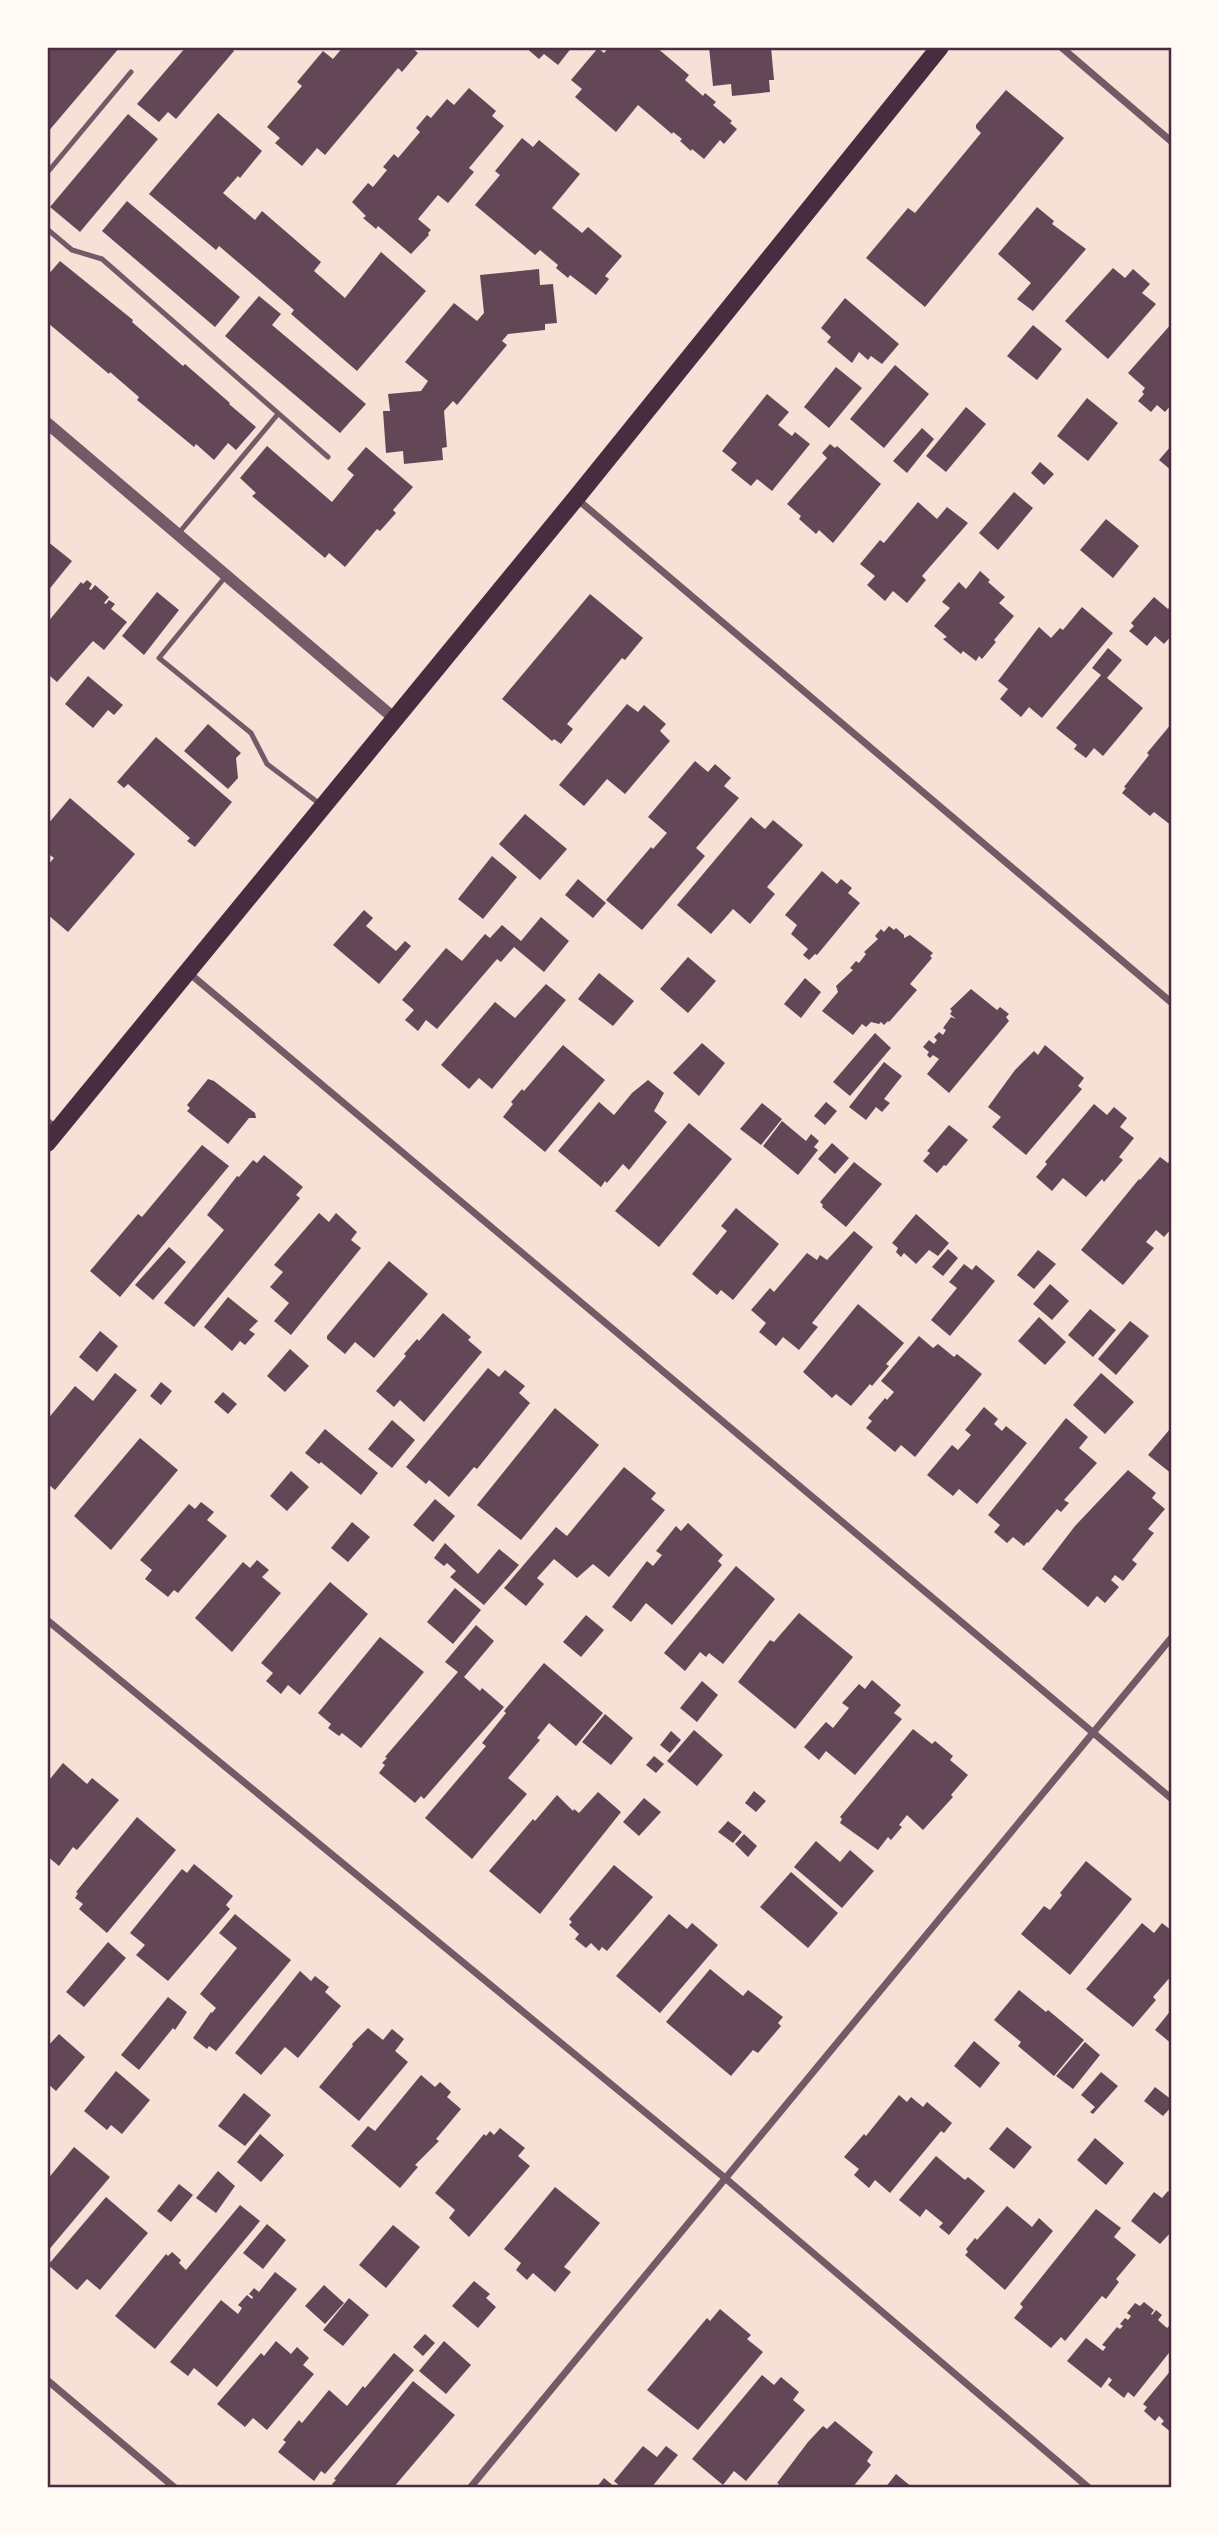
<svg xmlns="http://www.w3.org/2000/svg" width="1219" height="2535" font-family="Bitter,serif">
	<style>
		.building { fill: #644757 }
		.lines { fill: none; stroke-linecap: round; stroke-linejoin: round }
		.service { stroke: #755966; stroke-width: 5 }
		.minor { stroke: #755966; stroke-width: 7 }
		.tertiary { stroke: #755966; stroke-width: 12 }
		.primary { stroke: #4a2c40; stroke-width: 18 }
		.neatline { fill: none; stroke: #4a2c40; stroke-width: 2.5 }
	</style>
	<rect width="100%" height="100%" fill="#f7e1d7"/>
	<path class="building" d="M 120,47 L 47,133 L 47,48 Z
		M 186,47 L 230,47 L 234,51 L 176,119 L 168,112 L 159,122 L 137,104 Z
		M 343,47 L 411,47 L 418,53 L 402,72 L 398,68 L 325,155 L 317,148 L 302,166 L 275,143 L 280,138 L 267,127 L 302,86 L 297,82 L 323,51 L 333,59 Z
		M 525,47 L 572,47 L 558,65 L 544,54 L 539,59 Z
		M 609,47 L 656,47 L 689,75 L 685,80 L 703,96 L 705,93 L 716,102 L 713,105 L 732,121 L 730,123 L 737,129 L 724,144 L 720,140 L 704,159 L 692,149 L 691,151 L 680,141 L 682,139 L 673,132 L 672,134 L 638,105 L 616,132 L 575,97 L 582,89 L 571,80 L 598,48 L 604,53 Z
		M 709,47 L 771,47 L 774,80 L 769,80 L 770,92 L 732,96 L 731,84 L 713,86 Z
		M 469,88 L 496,111 L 492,116 L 504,126 L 469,168 L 474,172 L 448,203 L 438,195 L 418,219 L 431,230 L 428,233 L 429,235 L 411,254 L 378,226 L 376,229 L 363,218 L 366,216 L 352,202 L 368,183 L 373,187 L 387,170 L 383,167 L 394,154 L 398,158 L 420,132 L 416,128 L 427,115 L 431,118 L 447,99 L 454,105 Z
		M 1006,90 L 1064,138 L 925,307 L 866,258 L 908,208 L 915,213 L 981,133 L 976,128 L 976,125 Z
		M 218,113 L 262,151 L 240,178 L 238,176 L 223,193 L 255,220 L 262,211 L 321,262 L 314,271 L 345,298 L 381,252 L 426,291 L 357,371 L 291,314 L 294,310 L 219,246 L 216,250 L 149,194 Z
		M 128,114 L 158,139 L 80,232 L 50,207 Z
		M 522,138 L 533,147 L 539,140 L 580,174 L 552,208 L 582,233 L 588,227 L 622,256 L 605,276 L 609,279 L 596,295 L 570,275 L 568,278 L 556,268 L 558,265 L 540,250 L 535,255 L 475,205 L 500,175 L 495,171 Z
		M 127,201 L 240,297 L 215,327 L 102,231 Z
		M 1037,207 L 1054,221 L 1052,224 L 1086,249 L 1033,311 L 1017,299 L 1031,283 L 998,254 Z
		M 60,261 L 133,320 L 132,322 L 183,366 L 185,364 L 230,403 L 229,404 L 256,427 L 236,450 L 228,443 L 214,460 L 196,444 L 194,447 L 137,400 L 139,397 L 110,372 L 109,374 L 48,323 L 47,276 Z
		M 1113,268 L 1125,278 L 1133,269 L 1150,284 L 1142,293 L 1156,304 L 1108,359 L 1065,321 Z
		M 539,269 L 540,285 L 553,284 L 557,323 L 545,324 L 545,330 L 508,334 L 502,341 L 507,345 L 457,405 L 453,401 L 444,411 L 447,447 L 442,448 L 443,460 L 404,464 L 403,451 L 386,453 L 383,411 L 390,411 L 388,394 L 421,391 L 428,381 L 405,362 L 454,303 L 477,321 L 484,313 L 480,275 Z
		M 259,296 L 281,314 L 272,325 L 366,404 L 340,433 L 225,336 Z
		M 845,298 L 899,344 L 882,364 L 871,356 L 868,360 L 859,352 L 852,363 L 827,342 L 831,337 L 821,328 Z
		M 1172,323 L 1172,404 L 1165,412 L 1157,405 L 1151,412 L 1138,401 L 1144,394 L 1142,392 L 1145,388 L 1128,373 Z
		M 1033,325 L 1062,349 L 1037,380 L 1007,356 Z
		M 895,365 L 929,394 L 884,448 L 850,419 Z
		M 836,367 L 862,388 L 829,428 L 804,407 Z
		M 767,394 L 789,412 L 778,425 L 792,436 L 795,432 L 810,444 L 772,491 L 757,479 L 751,486 L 731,470 L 737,463 L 722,451 Z
		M 1087,398 L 1118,423 L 1088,461 L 1057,436 Z
		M 966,407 L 986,424 L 946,472 L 926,456 Z
		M 922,428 L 934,439 L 907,473 L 893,461 Z
		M 830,444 L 835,448 L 837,446 L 881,484 L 833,543 L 819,530 L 816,534 L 799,519 L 801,516 L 787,504 L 827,458 L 822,453 Z
		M 1172,445 L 1172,471 L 1159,460 Z
		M 267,446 L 332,502 L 354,475 L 347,469 L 366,447 L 413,487 L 393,510 L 396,513 L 380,531 L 377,529 L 345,567 L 329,553 L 325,558 L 252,496 L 256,493 L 240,478 Z
		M 1040,462 L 1054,474 L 1044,485 L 1031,473 Z
		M 1014,492 L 1033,508 L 998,550 L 979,533 Z
		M 918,502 L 937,519 L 947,507 L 968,523 L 922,576 L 926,580 L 907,603 L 893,591 L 885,601 L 867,585 L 875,576 L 860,564 L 880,540 L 884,543 Z
		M 1106,519 L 1139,546 L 1113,578 L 1080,550 Z
		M 47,541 L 72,561 L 47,592 Z
		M 980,571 L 990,580 L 988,582 L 1005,597 L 999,603 L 1014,616 L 994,640 L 996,642 L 982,659 L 979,656 L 976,661 L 963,651 L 961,654 L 943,639 L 947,637 L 934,626 L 950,608 L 942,602 L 959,582 L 966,589 Z
		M 87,580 L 92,584 L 89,589 L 91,590 L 95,585 L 109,597 L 104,603 L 106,604 L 109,600 L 115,604 L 111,609 L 127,622 L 104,650 L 93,641 L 57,682 L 50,676 L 47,680 L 47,623 L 81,582 L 83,584 Z
		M 157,592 L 179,610 L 144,655 L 122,636 Z
		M 590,594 L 643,638 L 625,660 L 622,658 L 567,724 L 573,729 L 561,744 L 554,739 L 552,741 L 502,699 Z
		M 1154,597 L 1168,609 L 1172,604 L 1172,635 L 1164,644 L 1155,636 L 1147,646 L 1129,631 L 1134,626 L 1131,623 Z
		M 1082,607 L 1113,633 L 1042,718 L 1029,707 L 1021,717 L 1000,699 L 1008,689 L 998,681 L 1039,627 L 1051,638 L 1060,628 L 1063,630 Z
		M 1108,648 L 1122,660 L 1107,678 L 1143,708 L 1103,756 L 1094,748 L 1086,758 L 1074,749 L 1077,745 L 1056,728 L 1101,675 L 1092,668 Z
		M 88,676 L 123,705 L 114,715 L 108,710 L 93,728 L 65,704 Z
		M 627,704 L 638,712 L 644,705 L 666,724 L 660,731 L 670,741 L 625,794 L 607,779 L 584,806 L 559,785 Z
		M 1172,723 L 1172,826 L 1154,812 L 1150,816 L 1122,793 L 1126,788 L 1124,787 L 1149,755 L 1147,753 Z
		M 208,724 L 241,753 L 236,758 L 238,778 L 228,789 L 184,751 Z
		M 156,737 L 232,802 L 195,847 L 187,841 L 190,838 L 128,784 L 124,788 L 117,782 Z
		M 695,761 L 708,772 L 715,764 L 731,778 L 724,786 L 739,798 L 696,848 L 705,856 L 642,930 L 606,900 L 651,847 L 653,849 L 667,833 L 648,817 Z
		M 70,798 L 135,854 L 68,932 L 47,914 L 47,866 L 54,858 L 47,853 L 47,825 Z
		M 525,814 L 567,849 L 540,880 L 499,844 Z
		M 751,817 L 765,829 L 773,820 L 803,845 L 767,887 L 775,894 L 750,924 L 733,909 L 711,934 L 677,905 Z
		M 492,856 L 517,877 L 483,919 L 458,899 Z
		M 822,871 L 837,884 L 841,879 L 852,888 L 848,893 L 860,903 L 817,955 L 815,954 L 809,960 L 803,955 L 808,949 L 791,934 L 797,925 L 785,915 Z
		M 578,879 L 606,903 L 593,918 L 565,895 Z
		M 364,910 L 373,918 L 366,926 L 396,951 L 405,941 L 411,946 L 379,984 L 333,945 Z
		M 541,917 L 569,941 L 544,972 L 514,947 L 501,962 L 497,959 L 437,1029 L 426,1020 L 418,1031 L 405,1020 L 414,1010 L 402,1000 L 446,948 L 462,961 L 485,934 L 490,938 L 502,925 L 521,941 Z
		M 889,926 L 894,930 L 896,928 L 904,935 L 904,938 L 910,935 L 933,953 L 930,956 L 932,958 L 910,984 L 917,990 L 889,1022 L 888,1021 L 884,1025 L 881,1022 L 879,1024 L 871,1022 L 866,1027 L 862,1024 L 853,1035 L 822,1011 L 838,992 L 836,986 L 853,970 L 850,968 L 856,961 L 859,963 L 866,954 L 864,952 L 878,939 L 875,936 L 881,929 L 884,932 Z
		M 688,957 L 716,981 L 688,1013 L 660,989 Z
		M 599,973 L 634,1001 L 613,1026 L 578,999 Z
		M 805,978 L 821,992 L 801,1018 L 784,1004 Z
		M 546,984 L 566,1000 L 492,1089 L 479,1078 L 469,1089 L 441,1065 L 495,1002 L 515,1018 Z
		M 971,989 L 997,1010 L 1000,1007 L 1009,1014 L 1006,1017 L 1009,1021 L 949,1093 L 927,1074 L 939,1059 L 933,1055 L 930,1058 L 927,1055 L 929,1052 L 923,1047 L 929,1040 L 934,1044 L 937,1040 L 934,1037 L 939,1032 L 943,1035 L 946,1030 L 943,1028 L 951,1017 L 956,1019 L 950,1014 L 952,1011 L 950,1009 Z
		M 875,1033 L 891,1048 L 850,1096 L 833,1082 Z
		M 702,1043 L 725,1063 L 699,1096 L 673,1073 Z
		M 563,1045 L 605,1080 L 545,1152 L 503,1117 L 513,1104 L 511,1102 L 522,1089 L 524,1091 Z
		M 1045,1045 L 1084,1078 L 1078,1086 L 1082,1089 L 1026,1155 L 992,1127 L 1001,1117 L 988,1107 L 1015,1070 L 1034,1051 L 1038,1055 Z
		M 884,1062 L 902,1076 L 884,1099 L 890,1103 L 882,1112 L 876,1107 L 866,1120 L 849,1107 Z
		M 208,1079 L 214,1081 L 255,1113 L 256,1118 L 249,1118 L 228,1144 L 187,1111 L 190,1108 L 187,1105 Z
		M 648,1080 L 664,1093 L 654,1111 L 667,1122 L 629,1170 L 623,1164 L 607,1183 L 605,1181 L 601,1187 L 558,1151 L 599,1102 L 614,1115 L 632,1093 Z
		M 826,1102 L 837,1111 L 825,1125 L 814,1116 Z
		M 762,1103 L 782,1119 L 761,1145 L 740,1129 Z
		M 1094,1104 L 1107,1115 L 1114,1107 L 1127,1118 L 1120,1127 L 1134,1138 L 1119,1157 L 1123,1160 L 1104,1182 L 1102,1179 L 1086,1197 L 1063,1178 L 1052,1191 L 1036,1177 L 1047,1164 L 1045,1162 Z
		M 782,1121 L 806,1141 L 811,1134 L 819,1141 L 814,1147 L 818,1150 L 798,1175 L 763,1146 Z
		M 689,1123 L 732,1159 L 659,1247 L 615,1211 Z
		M 949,1125 L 968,1140 L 946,1166 L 944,1165 L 937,1173 L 923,1161 L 930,1153 L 927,1151 Z
		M 832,1143 L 849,1158 L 835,1174 L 818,1159 Z
		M 202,1145 L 229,1166 L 120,1297 L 90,1271 L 138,1214 L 142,1217 Z
		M 264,1155 L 303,1187 L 296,1195 L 300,1198 L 194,1327 L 164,1303 L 224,1230 L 207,1215 L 237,1176 L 239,1177 L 253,1160 L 257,1163 Z
		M 1160,1157 L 1168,1163 L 1172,1158 L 1172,1228 L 1164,1237 L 1156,1230 L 1146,1242 L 1154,1248 L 1123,1285 L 1081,1250 L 1139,1179 L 1140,1180 Z
		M 854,1162 L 882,1184 L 846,1227 L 822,1207 L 823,1205 L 820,1202 Z
		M 736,1208 L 779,1244 L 733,1300 L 721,1290 L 717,1295 L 692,1274 L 727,1231 L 721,1226 Z
		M 319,1213 L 329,1222 L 336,1213 L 357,1232 L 351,1240 L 361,1248 L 291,1335 L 274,1321 L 289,1303 L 270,1287 L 283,1272 L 274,1265 Z
		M 916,1214 L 949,1243 L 938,1256 L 929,1250 L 916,1264 L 904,1253 L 901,1257 L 896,1252 L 898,1248 L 892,1243 Z
		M 854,1231 L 873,1247 L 812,1323 L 818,1327 L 799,1350 L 783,1337 L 776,1346 L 759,1332 L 766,1323 L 751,1310 L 770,1288 L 774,1292 L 807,1253 L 817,1260 L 820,1255 L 827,1260 Z
		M 169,1247 L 186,1262 L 153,1300 L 135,1285 Z
		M 948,1249 L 958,1258 L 943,1276 L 932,1267 Z
		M 1038,1250 L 1056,1264 L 1034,1289 L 1017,1275 Z
		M 389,1261 L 428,1294 L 374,1358 L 355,1342 L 345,1354 L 327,1339 L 327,1336 Z
		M 964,1264 L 972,1270 L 976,1265 L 995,1281 L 950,1336 L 931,1320 L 957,1288 L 949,1282 Z
		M 1050,1284 L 1069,1301 L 1052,1320 L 1033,1304 Z
		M 228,1297 L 258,1321 L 249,1330 L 255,1334 L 245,1345 L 240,1341 L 232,1351 L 204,1327 Z
		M 858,1304 L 904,1343 L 886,1364 L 889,1366 L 872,1386 L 870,1384 L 851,1406 L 836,1394 L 832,1398 L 803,1372 Z
		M 1090,1309 L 1116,1330 L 1093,1357 L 1068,1335 Z
		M 443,1313 L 471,1337 L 468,1340 L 482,1352 L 424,1422 L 400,1400 L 394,1407 L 376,1391 L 406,1356 L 404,1354 L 417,1339 L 419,1341 Z
		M 1039,1317 L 1066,1342 L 1045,1365 L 1018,1341 Z
		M 1130,1321 L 1149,1336 L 1116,1375 L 1098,1359 Z
		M 100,1331 L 118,1346 L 97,1372 L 79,1357 Z
		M 919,1336 L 933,1348 L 938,1344 L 954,1357 L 957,1354 L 982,1374 L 915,1457 L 901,1445 L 895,1452 L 866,1428 L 872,1421 L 868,1418 L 885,1398 L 887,1400 L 894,1392 L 881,1381 Z
		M 290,1349 L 309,1366 L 285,1392 L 267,1376 Z
		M 488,1368 L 499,1377 L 505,1370 L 525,1386 L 519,1393 L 530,1403 L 477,1469 L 474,1467 L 449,1497 L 429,1480 L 426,1484 L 406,1467 Z
		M 115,1373 L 137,1390 L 55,1490 L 47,1483 L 47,1420 L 75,1386 L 93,1401 Z
		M 1101,1373 L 1134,1402 L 1105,1434 L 1073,1405 Z
		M 161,1382 L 172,1391 L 161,1405 L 150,1396 Z
		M 223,1392 L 237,1404 L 228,1414 L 214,1402 Z
		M 984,1407 L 998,1419 L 994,1424 L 1002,1431 L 1006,1426 L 1027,1443 L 977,1504 L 959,1489 L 953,1496 L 927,1475 L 952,1445 L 958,1450 L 971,1435 L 965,1430 Z
		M 555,1408 L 599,1445 L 521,1540 L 477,1505 Z
		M 1066,1418 L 1088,1437 L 1079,1448 L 1097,1463 L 1064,1500 L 1069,1503 L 1061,1512 L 1057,1509 L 1028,1543 L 1027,1542 L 1024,1546 L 1013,1537 L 1007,1543 L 994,1532 L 1000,1525 L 988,1515 Z
		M 392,1420 L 415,1440 L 392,1468 L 368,1449 Z
		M 325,1429 L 378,1473 L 361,1495 L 321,1462 L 319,1464 L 305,1453 Z
		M 1170,1429 L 1172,1430 L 1172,1474 L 1148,1455 Z
		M 140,1438 L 178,1470 L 111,1550 L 74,1516 Z
		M 624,1467 L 656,1493 L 651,1499 L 665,1510 L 609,1577 L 593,1564 L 577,1578 L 554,1559 L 537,1578 L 544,1584 L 526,1606 L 504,1588 L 556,1527 L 567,1536 Z
		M 1128,1470 L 1156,1493 L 1152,1498 L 1165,1509 L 1148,1529 L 1154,1533 L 1132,1560 L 1137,1564 L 1123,1581 L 1115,1575 L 1111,1580 L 1119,1587 L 1105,1603 L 1097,1596 L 1088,1607 L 1042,1569 L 1075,1526 Z
		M 291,1471 L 309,1487 L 287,1511 L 270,1496 Z
		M 435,1499 L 455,1516 L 433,1542 L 413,1525 Z
		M 201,1502 L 214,1512 L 207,1520 L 227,1536 L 178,1593 L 174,1590 L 168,1597 L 145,1579 L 152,1570 L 140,1560 L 189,1504 L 195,1509 Z
		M 352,1522 L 370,1537 L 348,1562 L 331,1548 Z
		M 688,1523 L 723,1555 L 718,1561 L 722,1565 L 672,1625 L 646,1603 L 631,1622 L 612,1607 L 647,1561 L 653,1566 L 662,1555 L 656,1551 L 676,1526 L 681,1531 Z
		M 445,1543 L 478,1574 L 499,1549 L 519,1565 L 484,1605 L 450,1577 L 456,1571 L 447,1563 L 444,1566 L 434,1558 Z
		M 257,1560 L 269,1570 L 262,1577 L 281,1593 L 232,1652 L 195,1618 L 243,1562 L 250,1568 Z
		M 736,1566 L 775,1599 L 723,1664 L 709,1653 L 706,1657 L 700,1652 L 685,1671 L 664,1653 Z
		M 330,1582 L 368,1614 L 300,1695 L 288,1685 L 281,1694 L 266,1681 L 273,1673 L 261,1663 Z
		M 455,1588 L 481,1610 L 453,1644 L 427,1622 Z
		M 799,1613 L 853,1657 L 795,1729 L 738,1682 L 770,1640 L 774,1642 Z
		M 586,1615 L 604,1630 L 581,1657 L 563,1642 Z
		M 476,1625 L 494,1641 L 464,1677 L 480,1691 L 482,1688 L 504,1707 L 424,1799 L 421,1796 L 415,1803 L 379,1773 L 385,1765 L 382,1763 L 387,1758 L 385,1757 L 458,1672 L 445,1662 Z
		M 380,1637 L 424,1672 L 361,1748 L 342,1733 L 339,1736 L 328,1728 L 331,1724 L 318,1713 Z
		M 544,1663 L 603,1713 L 576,1746 L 549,1723 L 537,1738 L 540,1740 L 508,1778 L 527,1794 L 472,1859 L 425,1818 L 486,1746 L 482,1743 L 506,1713 L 504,1711 Z
		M 872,1680 L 901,1705 L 894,1713 L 902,1719 L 855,1775 L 826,1751 L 819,1760 L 804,1747 L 826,1722 L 833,1728 L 849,1708 L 842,1703 L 859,1684 L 865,1689 Z
		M 702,1681 L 718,1695 L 697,1722 L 680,1708 Z
		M 605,1714 L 633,1738 L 611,1765 L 582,1742 Z
		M 913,1729 L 932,1744 L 935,1741 L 953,1756 L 950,1760 L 968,1775 L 951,1795 L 953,1797 L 923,1830 L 907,1815 L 899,1825 L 902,1827 L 891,1840 L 888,1837 L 878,1850 L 840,1823 L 842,1819 L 840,1817 Z
		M 694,1730 L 723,1755 L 697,1786 L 667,1761 Z
		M 671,1731 L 681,1740 L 670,1753 L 660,1745 Z
		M 654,1756 L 664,1764 L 656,1773 L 646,1765 Z
		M 63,1763 L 87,1784 L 92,1778 L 119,1800 L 77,1850 L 73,1847 L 59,1866 L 47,1856 L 47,1777 L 50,1779 Z
		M 754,1791 L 766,1801 L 756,1812 L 745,1803 Z
		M 598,1792 L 621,1812 L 540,1914 L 489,1871 L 533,1819 L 535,1821 L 557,1795 L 573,1811 L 574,1809 L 579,1813 Z
		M 644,1798 L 661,1812 L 639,1836 L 623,1822 Z
		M 137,1817 L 176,1850 L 107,1933 L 79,1909 L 83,1904 L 75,1898 L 78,1893 L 76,1892 Z
		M 728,1821 L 742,1832 L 733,1843 L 718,1832 Z
		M 744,1834 L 757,1846 L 748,1857 L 735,1844 Z
		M 816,1841 L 840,1862 L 850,1850 L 874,1871 L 842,1908 L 794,1867 Z
		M 1086,1861 L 1132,1899 L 1070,1975 L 1021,1934 L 1044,1906 L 1050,1910 L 1062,1895 L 1060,1893 Z
		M 194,1864 L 233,1896 L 226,1905 L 230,1909 L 168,1981 L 136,1955 L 145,1945 L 130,1933 L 182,1869 L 187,1873 Z
		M 614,1865 L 653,1897 L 607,1951 L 602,1947 L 599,1951 L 591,1943 L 586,1948 L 575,1939 L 579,1934 L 569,1925 L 572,1922 L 569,1919 Z
		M 791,1872 L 838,1913 L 808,1948 L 760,1907 Z
		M 235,1914 L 291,1960 L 216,2051 L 209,2046 L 207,2049 L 193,2038 L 211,2012 L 212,2013 L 216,2008 L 200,1994 L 237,1948 L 219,1933 Z
		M 669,1914 L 687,1929 L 692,1923 L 718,1945 L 660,2013 L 616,1976 Z
		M 1142,1923 L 1154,1933 L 1162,1923 L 1172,1931 L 1172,1975 L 1153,1997 L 1156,2000 L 1133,2027 L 1086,1989 Z
		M 108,1942 L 126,1958 L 84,2007 L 66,1992 Z
		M 710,1969 L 743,1996 L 748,1990 L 783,2017 L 778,2023 L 781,2026 L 758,2053 L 753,2050 L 731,2076 L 666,2022 Z
		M 300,1971 L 311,1981 L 315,1976 L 329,1987 L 325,1992 L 341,2006 L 298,2058 L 285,2047 L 261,2075 L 235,2053 Z
		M 1019,1990 L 1046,2012 L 1048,2010 L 1084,2040 L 1054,2076 L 1018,2046 L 1021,2042 L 994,2020 Z
		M 168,1997 L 187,2012 L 175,2030 L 173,2028 L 139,2070 L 121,2055 Z
		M 1172,2009 L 1172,2044 L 1155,2030 Z
		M 368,2028 L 383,2040 L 392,2029 L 404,2039 L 395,2051 L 408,2062 L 359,2121 L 319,2087 L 353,2046 L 352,2044 Z
		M 59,2034 L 85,2057 L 56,2091 L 47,2083 L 47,2047 Z
		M 974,2041 L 1000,2063 L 980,2088 L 954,2066 Z
		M 1085,2042 L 1100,2055 L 1073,2089 L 1056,2076 Z
		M 116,2071 L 150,2100 L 122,2134 L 111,2125 L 107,2130 L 84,2111 Z
		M 1101,2072 L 1118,2086 L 1093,2114 L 1090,2112 L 1095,2107 L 1081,2095 Z
		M 421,2075 L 435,2087 L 440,2082 L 451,2092 L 447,2097 L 461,2109 L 436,2139 L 439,2141 L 415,2165 L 418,2167 L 400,2188 L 351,2146 L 368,2126 L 375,2131 Z
		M 1155,2087 L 1172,2100 L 1172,2106 L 1163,2116 L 1144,2101 Z
		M 244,2093 L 271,2115 L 245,2146 L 218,2126 Z
		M 899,2095 L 907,2102 L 911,2097 L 923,2107 L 927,2102 L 952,2123 L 944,2133 L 941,2131 L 890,2193 L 875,2180 L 869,2188 L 854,2175 L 859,2169 L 844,2157 L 864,2134 L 866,2136 Z
		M 1007,2127 L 1032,2147 L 1014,2169 L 989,2149 Z
		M 500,2128 L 525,2148 L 518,2156 L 530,2166 L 469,2237 L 449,2218 L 455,2210 L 435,2193 L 484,2134 L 486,2136 L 490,2131 L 494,2135 Z
		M 260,2134 L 284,2155 L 261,2182 L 237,2162 Z
		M 1095,2138 L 1124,2163 L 1106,2185 L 1077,2160 Z
		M 74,2147 L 110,2177 L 47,2252 L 47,2180 Z
		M 936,2156 L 965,2180 L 968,2177 L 985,2191 L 949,2235 L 939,2227 L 943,2223 L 926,2209 L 920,2217 L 899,2200 Z
		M 218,2171 L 235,2186 L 216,2213 L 196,2198 Z
		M 179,2184 L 193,2195 L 171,2222 L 157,2211 Z
		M 555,2187 L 600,2223 L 564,2267 L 571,2272 L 555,2292 L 533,2273 L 527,2280 L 516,2270 L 521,2263 L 504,2249 Z
		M 1168,2191 L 1172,2194 L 1172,2231 L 1160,2244 L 1131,2221 L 1154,2192 L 1162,2198 Z
		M 106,2197 L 148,2233 L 100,2290 L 87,2279 L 77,2290 L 48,2265 Z
		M 240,2205 L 260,2221 L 155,2349 L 115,2316 L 166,2254 L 168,2256 L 172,2252 L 181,2260 L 179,2263 L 186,2270 Z
		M 1007,2206 L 1032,2227 L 1039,2218 L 1053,2231 L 1005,2290 L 965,2255 L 968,2252 L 966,2249 L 975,2238 L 977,2240 Z
		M 1096,2209 L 1121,2228 L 1114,2237 L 1136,2255 L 1116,2279 L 1119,2282 L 1106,2299 L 1102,2296 L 1065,2341 L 1061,2337 L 1051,2348 L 1014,2318 L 1023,2307 L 1020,2304 Z
		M 267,2224 L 286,2240 L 263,2269 L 243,2253 Z
		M 393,2225 L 420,2247 L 386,2288 L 359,2265 Z
		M 275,2272 L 297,2289 L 217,2387 L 194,2368 L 188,2376 L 170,2362 L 221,2300 L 238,2314 L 242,2308 L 238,2305 L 247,2295 L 252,2299 L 253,2297 L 249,2294 L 254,2288 L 259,2292 Z
		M 474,2281 L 490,2294 L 486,2298 L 496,2307 L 478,2328 L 452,2306 Z
		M 324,2285 L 344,2303 L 325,2324 L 305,2306 Z
		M 349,2298 L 369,2315 L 343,2346 L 323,2330 Z
		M 1144,2302 L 1154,2310 L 1151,2314 L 1152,2315 L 1156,2310 L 1162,2315 L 1158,2320 L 1167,2328 L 1172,2323 L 1172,2349 L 1134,2397 L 1128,2392 L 1124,2398 L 1108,2385 L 1112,2380 L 1109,2377 L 1101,2388 L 1067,2361 L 1086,2338 L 1103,2351 L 1106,2347 L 1102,2345 L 1117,2327 L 1120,2329 L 1123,2326 L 1120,2324 L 1125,2318 L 1128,2320 L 1131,2316 L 1127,2313 L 1135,2303 L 1140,2306 Z
		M 720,2309 L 751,2335 L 747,2339 L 763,2352 L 698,2430 L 647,2390 L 707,2318 L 710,2321 Z
		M 425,2334 L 435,2343 L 423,2356 L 413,2347 Z
		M 276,2341 L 291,2354 L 297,2347 L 309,2358 L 303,2365 L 314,2374 L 267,2430 L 253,2418 L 245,2427 L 217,2404 L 261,2353 L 264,2356 Z
		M 444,2341 L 471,2365 L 446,2394 L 419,2371 Z
		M 394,2353 L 414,2370 L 325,2474 L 321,2471 L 314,2481 L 278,2452 L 286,2442 L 283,2440 L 299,2420 L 302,2423 L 329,2390 L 347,2406 L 363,2386 L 365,2388 Z
		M 1172,2369 L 1172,2433 L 1161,2424 L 1164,2421 L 1159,2416 L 1155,2421 L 1144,2411 L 1147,2407 L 1143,2404 Z
		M 762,2375 L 774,2385 L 781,2377 L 799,2392 L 793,2400 L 805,2410 L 746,2481 L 734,2471 L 723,2485 L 692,2459 Z
		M 413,2381 L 455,2415 L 393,2488 L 337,2488 L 332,2484 L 336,2480 L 334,2479 Z
		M 835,2421 L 873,2452 L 867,2461 L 871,2465 L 852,2488 L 776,2488 L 779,2484 L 777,2483 L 808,2442 L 823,2426 L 827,2429 Z
		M 643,2446 L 657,2457 L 666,2446 L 678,2455 L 651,2488 L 622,2488 L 614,2481 Z
		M 896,2474 L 913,2488 L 885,2488 Z
		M 604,2478 L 616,2488 L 596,2488 Z"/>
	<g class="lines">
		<path class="service" d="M 47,173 L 131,72
			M 47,229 L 72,250 L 102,259 L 328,457
			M 178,534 L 278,414
			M 226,576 L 159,658 L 251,733 L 267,764 L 320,804"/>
		<path class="minor" d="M 1061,47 L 1172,142
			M 577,499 L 1172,1003
			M 189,973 L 1172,1799
			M 47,1121 L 58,1130
			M 47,1620 L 725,2178 L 1089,2488
			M 47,2380 L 175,2488
			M 470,2488 L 1172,1637"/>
		<path class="tertiary" d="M 47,423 L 395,719"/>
		<path class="primary" d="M 47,1143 L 576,498 L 940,47"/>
	</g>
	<rect width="1219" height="2535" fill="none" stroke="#fffaf5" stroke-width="98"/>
	<rect x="49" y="49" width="1121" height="2437" class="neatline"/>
</svg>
